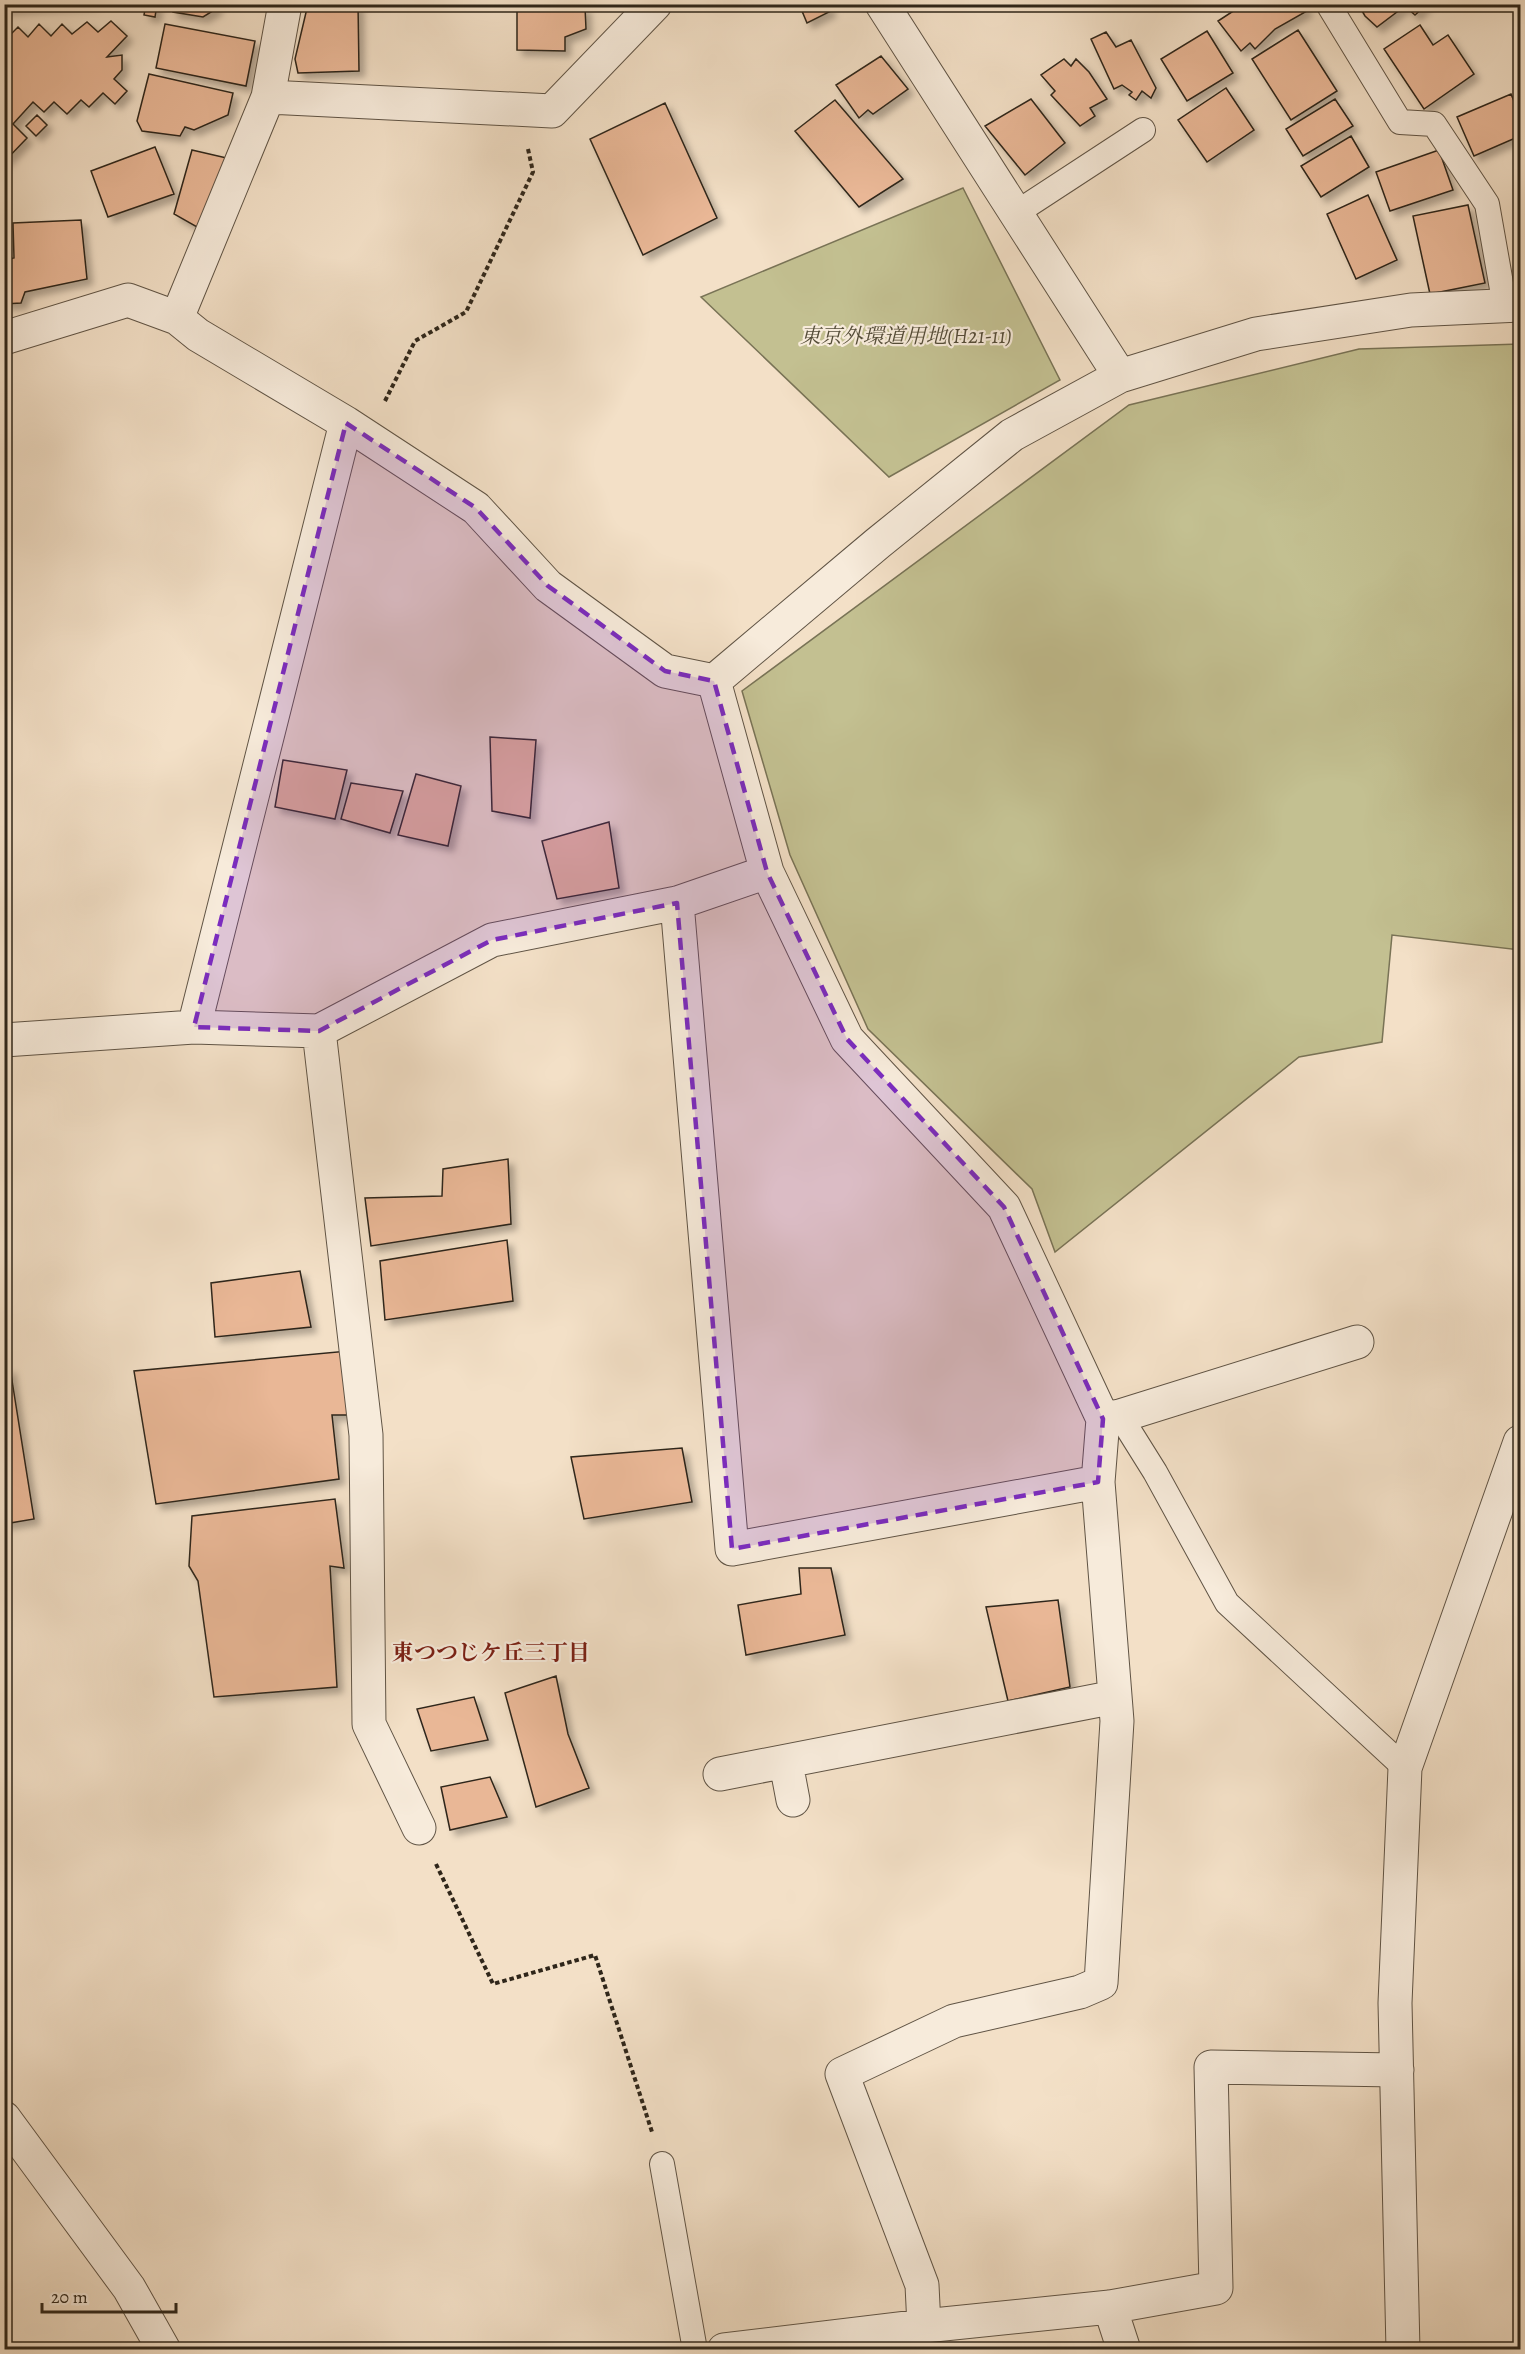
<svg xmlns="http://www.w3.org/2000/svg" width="1525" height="2354" font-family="Alegreya,'Noto Serif JP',serif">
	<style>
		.green { fill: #c3c091; stroke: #797356; stroke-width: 1.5 }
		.building { fill: #e9b796; stroke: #2f261a; stroke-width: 1.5; filter: url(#shadow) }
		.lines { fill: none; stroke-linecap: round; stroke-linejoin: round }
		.lane-casing { stroke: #605445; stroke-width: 26 }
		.street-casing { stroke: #605445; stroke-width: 35 }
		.path { stroke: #2f261a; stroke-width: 4; stroke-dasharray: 4.5 3; stroke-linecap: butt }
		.lane { stroke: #f7ebdb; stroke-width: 24 }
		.street { stroke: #f7ebdb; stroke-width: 33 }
		.marked { fill: #7b2cbf; fill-opacity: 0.2; stroke: #7b2cbf; stroke-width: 4.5; stroke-dasharray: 12 8; stroke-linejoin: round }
		.labels { text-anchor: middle; stroke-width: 4.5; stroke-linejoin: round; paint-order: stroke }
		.park-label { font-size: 21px; font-style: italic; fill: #544c38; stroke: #f7ebdb }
		.neighbourhood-label { font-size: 22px; font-weight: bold; fill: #7a1f14; stroke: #f7ebdb }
	</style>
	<defs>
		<filter id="shadow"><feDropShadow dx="5.5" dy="5.5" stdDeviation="3" flood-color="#0004"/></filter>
	</defs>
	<rect width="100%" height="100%" fill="#f3e0c7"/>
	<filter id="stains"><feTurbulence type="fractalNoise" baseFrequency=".00333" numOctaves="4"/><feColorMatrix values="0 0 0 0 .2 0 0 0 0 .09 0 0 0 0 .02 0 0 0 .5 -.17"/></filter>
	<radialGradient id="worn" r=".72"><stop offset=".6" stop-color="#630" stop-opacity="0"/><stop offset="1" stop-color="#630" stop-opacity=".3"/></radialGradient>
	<path class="green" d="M 963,188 L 1060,380 L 889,477 L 701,297 Z
		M 1520,344 L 1520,950 L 1392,935 L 1382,1042 L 1299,1057 L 1055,1252 L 1032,1189 L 868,1029 L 790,855 L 742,691 L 1129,405 L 1359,349 Z"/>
	<path class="building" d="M 4,4 L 94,4 L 4,9 Z
		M 146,4 L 157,4 L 155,17 L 144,15 Z
		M 173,4 L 217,4 L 216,9 L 203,17 L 173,12 Z
		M 308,4 L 358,4 L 359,71 L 298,73 L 295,59 Z
		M 816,4 L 827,4 L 831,11 L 807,23 L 802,11 Z
		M 1244,4 L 1303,4 L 1307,11 L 1275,29 L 1255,49 L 1250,43 L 1241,51 L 1218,21 Z
		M 1358,4 L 1427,4 L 1415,15 L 1405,6 L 1377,27 L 1365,16 Z
		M 585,7 L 586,29 L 565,37 L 565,51 L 517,50 L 517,9 Z
		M 111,21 L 127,36 L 107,57 L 122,55 L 122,70 L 114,79 L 127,91 L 115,104 L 103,93 L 89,107 L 81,100 L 67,114 L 54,102 L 44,112 L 33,102 L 13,124 L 27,138 L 4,162 L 4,41 L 18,27 L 28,37 L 39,24 L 51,36 L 62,24 L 72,34 L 87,22 L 98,32 Z
		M 165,24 L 255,41 L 246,86 L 156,68 Z
		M 1420,25 L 1433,45 L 1448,35 L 1474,74 L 1424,109 L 1384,49 Z
		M 1298,30 L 1337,91 L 1291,120 L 1252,59 Z
		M 1207,31 L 1233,73 L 1187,101 L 1161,59 Z
		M 1106,32 L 1116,47 L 1131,40 L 1156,88 L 1151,98 L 1142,91 L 1136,100 L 1129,95 L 1132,92 L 1122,85 L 1114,89 L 1091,39 Z
		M 881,56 L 908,89 L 873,114 L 868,110 L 859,118 L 836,85 Z
		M 1064,59 L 1071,66 L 1076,59 L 1089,72 L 1107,99 L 1090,108 L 1095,116 L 1080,126 L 1051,95 L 1055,91 L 1041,75 Z
		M 149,74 L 233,93 L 228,115 L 194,130 L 185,127 L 180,136 L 142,131 L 137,121 Z
		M 1226,88 L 1254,130 L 1207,162 L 1178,120 Z
		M 1511,94 L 1520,116 L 1520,136 L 1474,156 L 1457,117 Z
		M 1031,99 L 1065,143 L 1025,175 L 985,126 Z
		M 1335,99 L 1353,126 L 1303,156 L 1286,129 Z
		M 835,100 L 903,179 L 859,207 L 795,131 Z
		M 665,103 L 717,218 L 643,255 L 590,139 Z
		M 37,115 L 47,125 L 36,136 L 26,126 Z
		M 1351,136 L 1369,167 L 1321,197 L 1301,166 Z
		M 155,147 L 174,194 L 108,217 L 91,171 Z
		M 192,150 L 231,159 L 204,231 L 174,214 Z
		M 1439,150 L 1453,190 L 1390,211 L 1376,172 Z
		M 1368,195 L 1397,260 L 1356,279 L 1327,214 Z
		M 1468,205 L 1485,283 L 1430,294 L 1413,216 Z
		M 81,220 L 87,279 L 25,292 L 21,303 L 4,304 L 4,260 L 14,258 L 13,223 Z
		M 490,737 L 536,740 L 530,818 L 492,811 Z
		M 283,760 L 347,770 L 335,819 L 275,807 Z
		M 416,774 L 461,786 L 448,846 L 398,835 Z
		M 351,783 L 403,791 L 390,833 L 341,819 Z
		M 609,822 L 619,888 L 557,899 L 542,841 Z
		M 508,1159 L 511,1224 L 371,1246 L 365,1198 L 442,1196 L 443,1169 Z
		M 507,1240 L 513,1301 L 385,1320 L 380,1261 Z
		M 300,1271 L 311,1327 L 215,1337 L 211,1283 Z
		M 348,1351 L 352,1415 L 332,1415 L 339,1479 L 156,1504 L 134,1371 Z
		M 10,1368 L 34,1519 L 4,1524 L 4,1369 Z
		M 682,1448 L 692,1502 L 584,1519 L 571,1457 Z
		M 335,1499 L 344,1568 L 330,1566 L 337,1687 L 214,1697 L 198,1581 L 189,1566 L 192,1516 Z
		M 799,1568 L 831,1568 L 845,1635 L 746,1655 L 738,1605 L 801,1594 Z
		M 1058,1600 L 1070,1687 L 1008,1701 L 986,1607 Z
		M 556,1676 L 568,1734 L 589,1788 L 536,1807 L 505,1693 Z
		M 474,1697 L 488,1740 L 431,1751 L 417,1709 Z
		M 490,1777 L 507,1817 L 450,1830 L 441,1787 Z"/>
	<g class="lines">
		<defs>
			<path id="lane" d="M 1328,4 L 1400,122 L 1434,124 L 1487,204 L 1505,306
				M 1016,213 L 1143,130
				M 1120,1416 L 1155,1472 L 1227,1603 L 1405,1768
				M 662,2164 L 695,2350"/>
			<path id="street" d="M 285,4 L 268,97 L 177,318 L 198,335 L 346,423 L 476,508 L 548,586 L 665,671 L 714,681
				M 882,4 L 1120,376
				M 268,97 L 552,111 L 655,4
				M 4,338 L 128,300 L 177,318
				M 714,681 L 767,872 L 847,1039 L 1004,1207 L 1103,1419 L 1120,1416 L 1357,1342
				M 714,681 L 878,543 L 1012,435 L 1120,376 L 1256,334 L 1411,310 L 1520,305
				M 677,903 L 732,1549 L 1098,1482
				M 194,1027 L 346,423
				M 319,1031 L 366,1435 L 369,1724 L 419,1828
				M 4,1040 L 194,1027 L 319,1031 L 492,940 L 677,903 L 767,872
				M 786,1763 L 793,1800
				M 720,1774 L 1115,1697
				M 4,2118 L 129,2288 L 164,2350
				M 1110,2307 L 1124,2350
				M 724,2350 L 924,2326 L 1110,2307 L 1216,2288 L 1211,2067 L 1397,2070
				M 916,2350 L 924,2326 L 922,2285 L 842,2074 L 954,2021 L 1080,1992 L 1101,1983 L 1117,1721 L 1098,1482 L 1103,1419
				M 1403,2350 L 1395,2003 L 1405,1768 L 1520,1442"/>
		</defs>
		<use href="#lane" class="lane-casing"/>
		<use href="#street" class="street-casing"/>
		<path class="path" d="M 385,401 L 415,341 L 466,312 L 533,172 L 528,149
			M 436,1864 L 493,1984 L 595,1955 L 652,2132"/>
		<use href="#lane" class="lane"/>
		<use href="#street" class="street"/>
	</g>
	<path class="marked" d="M 346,423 L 476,508 L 548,586 L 665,671 L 714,681 L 767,872 L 847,1039 L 1004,1207 L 1103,1419 L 1098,1482 L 732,1549 L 677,903 L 492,940 L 319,1031 L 194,1027 Z"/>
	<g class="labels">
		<g class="park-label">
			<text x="906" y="343">東京外環道用地(H21-11)</text>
		</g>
		<g class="neighbourhood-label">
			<text x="491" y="1660">東つつじケ丘三丁目</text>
		</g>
	</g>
	<rect width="1525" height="2354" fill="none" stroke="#f3e0c7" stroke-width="24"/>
	<rect x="6" y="6" width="1513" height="2342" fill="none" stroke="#2f261a" stroke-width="3"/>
	<rect x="12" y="12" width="1501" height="2330" fill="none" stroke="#2f261a" stroke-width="1.5"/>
	<path d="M42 2303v9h134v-9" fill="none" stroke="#2f261a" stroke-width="3"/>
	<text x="51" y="2303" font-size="18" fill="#2f261a" stroke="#f7ebdb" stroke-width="4.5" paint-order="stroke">20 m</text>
	<rect width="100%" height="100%" filter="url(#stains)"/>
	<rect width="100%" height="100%" fill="url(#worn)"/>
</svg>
